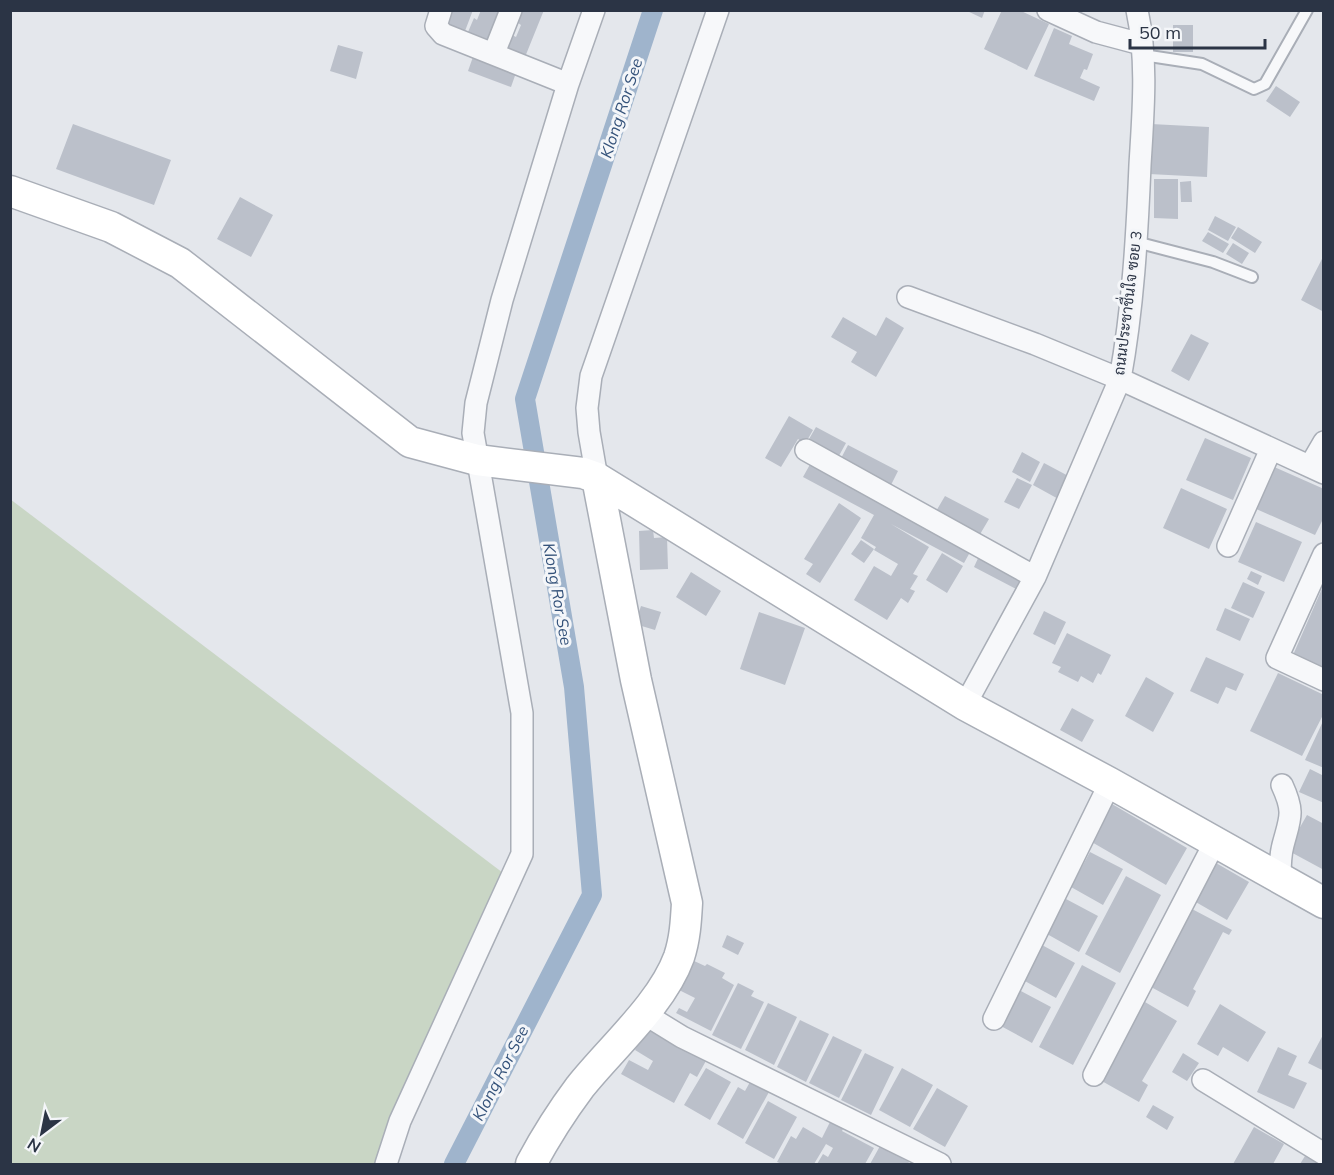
<svg xmlns="http://www.w3.org/2000/svg" width="1334" height="1175" font-family="Mulish,Sarabun,sans-serif">
	<style>
		.green { fill: #c9d6c5 }
		.lines { fill: none; stroke-linecap: round; stroke-linejoin: round }
		.canal { stroke: #9fb4cc; stroke-width: 20 }
		.building { fill: #bbc0ca }
		.lane-casing { stroke: #a9aeb7; stroke-width: 14 }
		.street-casing { stroke: #a9aeb7; stroke-width: 24 }
		.secondary-casing { stroke: #a9aeb7; stroke-width: 33 }
		.lane { stroke: #f7f8fa; stroke-width: 10 }
		.street { stroke: #f7f8fa; stroke-width: 21 }
		.secondary { stroke: #fff; stroke-width: 30 }
		.labels { text-anchor: middle; stroke-width: 6; stroke-linejoin: round; paint-order: stroke }
		.street-label { font-size: 15px; fill: #2b3445; stroke: #f4f6f9 }
		.water-label { font-size: 16px; font-style: italic; fill: #34527a; stroke: #f4f6f9 }
	</style>
	<rect width="100%" height="100%" fill="#e4e7ec"/>
	<path class="green" d="M 10,499 L 511,879 L 381,1164 L 11,1164 Z"/>
	<g class="lines">
		<path class="canal" d="M 454,1164 L 592,895 L 574,687 L 525,399 L 653,10"/>
	</g>
	<path class="building" d="M 451,10 L 473,10 L 465,31 L 446,23 Z
		M 481,10 L 499,10 L 487,40 L 468,32 L 474,18 L 477,20 Z
		M 523,10 L 544,10 L 525,57 L 507,49 L 512,35 L 516,37 L 521,25 L 518,23 Z
		M 965,10 L 985,10 L 982,18 Z
		M 1002,10 L 1019,10 L 1049,24 L 1027,70 L 984,49 Z
		M 1173,25 L 1193,25 L 1193,52 L 1173,52 Z
		M 1054,28 L 1072,36 L 1069,44 L 1093,54 L 1087,70 L 1084,69 L 1080,78 L 1100,87 L 1094,101 L 1034,76 Z
		M 338,45 L 363,52 L 356,79 L 330,71 Z
		M 474,54 L 517,70 L 511,87 L 468,71 Z
		M 1276,86 L 1300,102 L 1290,117 L 1266,101 Z
		M 73,124 L 171,160 L 154,205 L 56,169 Z
		M 1151,124 L 1209,127 L 1207,177 L 1149,174 Z
		M 1154,179 L 1178,179 L 1178,219 L 1154,218 Z
		M 1191,181 L 1192,202 L 1181,202 L 1180,182 Z
		M 240,197 L 273,215 L 251,257 L 217,239 Z
		M 1215,216 L 1236,227 L 1228,241 L 1208,230 Z
		M 1238,227 L 1262,242 L 1255,253 L 1231,238 Z
		M 1208,232 L 1229,244 L 1223,253 L 1202,241 Z
		M 1233,243 L 1249,253 L 1242,264 L 1226,254 Z
		M 1324,255 L 1324,312 L 1301,300 Z
		M 843,317 L 876,336 L 886,317 L 904,328 L 876,377 L 851,362 L 857,352 L 831,337 Z
		M 1191,334 L 1209,343 L 1189,381 L 1171,371 Z
		M 789,416 L 813,430 L 805,444 L 798,439 L 781,467 L 765,458 Z
		M 816,427 L 846,443 L 835,463 L 805,446 Z
		M 1205,438 L 1251,458 L 1233,500 L 1186,480 Z
		M 848,445 L 898,471 L 888,491 L 838,464 Z
		M 1022,452 L 1040,462 L 1030,482 L 1012,472 Z
		M 813,459 L 974,545 L 964,563 L 891,524 L 929,547 L 913,574 L 918,576 L 910,589 L 915,591 L 908,603 L 901,598 L 887,620 L 854,600 L 874,566 L 891,576 L 898,564 L 874,550 L 876,547 L 861,538 L 874,515 L 803,477 Z
		M 1044,463 L 1074,479 L 1062,501 L 1033,485 Z
		M 1272,466 L 1324,489 L 1324,517 L 1315,535 L 1254,508 Z
		M 1017,478 L 1032,485 L 1019,509 L 1004,502 Z
		M 1181,488 L 1227,509 L 1209,549 L 1163,528 Z
		M 945,496 L 989,519 L 979,536 L 935,513 Z
		M 839,503 L 861,518 L 820,583 L 806,574 L 813,564 L 804,559 Z
		M 1256,522 L 1302,542 L 1284,582 L 1238,562 Z
		M 653,530 L 654,538 L 667,537 L 668,569 L 640,570 L 639,531 Z
		M 861,540 L 874,549 L 864,563 L 851,554 Z
		M 942,553 L 963,566 L 947,593 L 926,580 Z
		M 980,554 L 1025,577 L 1018,590 L 974,567 Z
		M 1251,571 L 1262,576 L 1258,585 L 1247,579 Z
		M 691,572 L 721,591 L 706,616 L 676,597 Z
		M 1243,582 L 1265,592 L 1253,618 L 1231,608 Z
		M 1324,584 L 1324,668 L 1293,655 Z
		M 641,606 L 661,612 L 655,630 L 635,624 Z
		M 1225,608 L 1250,619 L 1240,641 L 1216,630 Z
		M 1044,611 L 1066,622 L 1055,645 L 1033,634 Z
		M 759,612 L 805,628 L 785,685 L 740,669 Z
		M 1067,633 L 1111,655 L 1101,675 L 1098,673 L 1093,683 L 1081,676 L 1078,682 L 1058,672 L 1061,667 L 1052,663 Z
		M 1206,657 L 1244,674 L 1236,691 L 1226,687 L 1218,704 L 1190,691 Z
		M 1278,673 L 1324,695 L 1324,713 L 1302,756 L 1250,731 Z
		M 1146,677 L 1174,693 L 1153,732 L 1125,716 Z
		M 1072,708 L 1094,720 L 1082,742 L 1060,730 Z
		M 1324,719 L 1324,768 L 1305,760 Z
		M 1310,769 L 1324,776 L 1324,803 L 1299,792 Z
		M 1112,804 L 1187,848 L 1166,885 L 1090,841 Z
		M 1307,815 L 1324,824 L 1324,870 L 1287,850 Z
		M 1090,852 L 1123,869 L 1103,905 L 1071,887 Z
		M 1216,863 L 1249,882 L 1227,920 L 1194,901 Z
		M 1126,876 L 1161,895 L 1120,973 L 1085,954 Z
		M 1066,899 L 1098,916 L 1079,952 L 1047,934 Z
		M 1192,909 L 1232,930 L 1229,935 L 1223,932 L 1193,989 L 1196,991 L 1188,1007 L 1151,987 Z
		M 727,935 L 744,943 L 738,955 L 722,947 Z
		M 1042,945 L 1075,963 L 1056,998 L 1023,980 Z
		M 692,960 L 705,966 L 707,964 L 725,973 L 722,978 L 734,985 L 711,1031 L 676,1013 L 679,1008 L 687,1012 L 695,998 L 677,989 Z
		M 1082,965 L 1116,983 L 1073,1065 L 1039,1047 Z
		M 738,983 L 754,991 L 751,996 L 764,1002 L 741,1049 L 712,1035 Z
		M 1019,990 L 1051,1007 L 1032,1043 L 999,1025 Z
		M 1145,1002 L 1177,1021 L 1142,1081 L 1148,1085 L 1139,1102 L 1100,1080 Z
		M 768,1003 L 797,1017 L 774,1065 L 745,1050 Z
		M 1220,1004 L 1266,1032 L 1248,1062 L 1223,1047 L 1218,1056 L 1197,1044 Z
		M 800,1020 L 829,1034 L 806,1082 L 777,1067 Z
		M 648,1027 L 707,1059 L 697,1077 L 690,1073 L 674,1103 L 621,1074 L 629,1060 L 648,1070 L 653,1061 L 635,1050 Z
		M 1324,1033 L 1324,1071 L 1308,1063 Z
		M 833,1036 L 862,1050 L 839,1098 L 809,1083 Z
		M 1278,1047 L 1297,1056 L 1288,1075 L 1307,1083 L 1294,1109 L 1257,1092 Z
		M 865,1053 L 894,1067 L 871,1115 L 841,1100 Z
		M 1183,1053 L 1199,1063 L 1187,1081 L 1172,1072 Z
		M 706,1068 L 731,1082 L 710,1120 L 684,1105 Z
		M 902,1068 L 933,1085 L 910,1127 L 879,1110 Z
		M 750,1082 L 769,1092 L 743,1139 L 717,1124 L 738,1087 L 745,1091 Z
		M 937,1088 L 968,1106 L 945,1147 L 913,1129 Z
		M 768,1101 L 797,1117 L 774,1159 L 745,1143 Z
		M 1153,1105 L 1174,1117 L 1167,1130 L 1146,1117 Z
		M 830,1122 L 843,1129 L 842,1131 L 874,1148 L 865,1164 L 817,1164 L 823,1154 L 828,1157 L 833,1148 L 826,1144 L 814,1164 L 782,1164 L 777,1162 L 791,1136 L 796,1139 L 803,1127 L 822,1138 Z
		M 1254,1127 L 1284,1144 L 1273,1164 L 1233,1164 Z
		M 880,1146 L 909,1162 L 908,1164 L 870,1164 Z
		M 1305,1156 L 1319,1164 L 1300,1164 Z"/>
	<g class="lines">
		<defs>
			<path id="lane" d="M 1143,55 L 1202,64 L 1254,89 L 1265,84 L 1307,10
				M 1136,242 L 1213,262 L 1252,277"/>
			<path id="street" d="M 441,10 L 436,26 L 443,34 L 568,84
				M 1048,10 L 1096,32 L 1141,44
				M 494,53 L 511,10
				M 908,297 L 1035,344 L 1120,379 L 1324,473
				M 806,450 L 1035,577
				M 1310,466 L 1324,442
				M 597,478 L 589,432 L 587,408 L 591,376 L 718,10
				M 1228,546 L 1271,449
				M 1324,554 L 1277,658 L 1324,680
				M 965,705 L 1035,577 L 1120,379 C 1133,308 1137,237 1140,165 C 1143,114 1148,61 1137,10
				M 1280,878 C 1280,867 1280,856 1283,845 C 1290,818 1295,813 1282,785
				M 643,1013 L 682,1037 L 940,1164
				M 994,1019 L 1110,783
				M 1094,1075 L 1215,842
				M 1203,1080 L 1324,1154
				M 386,1164 L 400,1121 L 522,854 L 522,713 L 473,433 L 476,403 L 502,300 L 568,84 L 594,10"/>
			<path id="secondary" d="M 10,191 L 111,227 L 180,263 L 410,442 L 477,460 L 583,473 L 597,478 L 965,705 L 1110,783 L 1324,903
				M 531,1164 C 545,1138 562,1111 580,1087 C 611,1048 662,1004 679,957 C 685,939 686,921 687,903 L 636,680 L 597,478"/>
		</defs>
		<use href="#lane" class="lane-casing"/>
		<use href="#street" class="street-casing"/>
		<use href="#secondary" class="secondary-casing"/>
		<use href="#lane" class="lane"/>
		<use href="#street" class="street"/>
		<use href="#secondary" class="secondary"/>
	</g>
	<g class="labels">
		<g class="street-label">
			<text transform="translate(1128 303) rotate(-83)" y="5">ถนนประชาชื่นใจ ซอย 3</text>
		</g>
		<g class="water-label">
			<text transform="translate(621 108) rotate(-72)" y="6">Klong Ror See</text>
			<text transform="translate(558 594) rotate(80)" y="6">Klong Ror See</text>
			<text transform="translate(500 1073) rotate(-63)" y="6">Klong Ror See</text>
		</g>
	</g>
	<rect width="1334" height="1175" fill="none" stroke="#2b3445" stroke-width="24"/>
	<g transform="translate(42 1133) rotate(212)" stroke="#f4f6f9" stroke-width="4.5" paint-order="stroke">
	<path d="M0-4.5L10 22L0 15L-10 22Z" fill="#2b3445"/>
	<text y="-9" font-size="16" font-weight="bold" text-anchor="middle" fill="#2b3445">N</text>
	</g>
	<path d="M1130 39v9h135v-9" fill="none" stroke="#2b3445" stroke-width="3"/>
	<text x="1139" y="39" font-size="18" fill="#2b3445" stroke="#f4f6f9" stroke-width="4.5" paint-order="stroke">50 m</text>
</svg>
